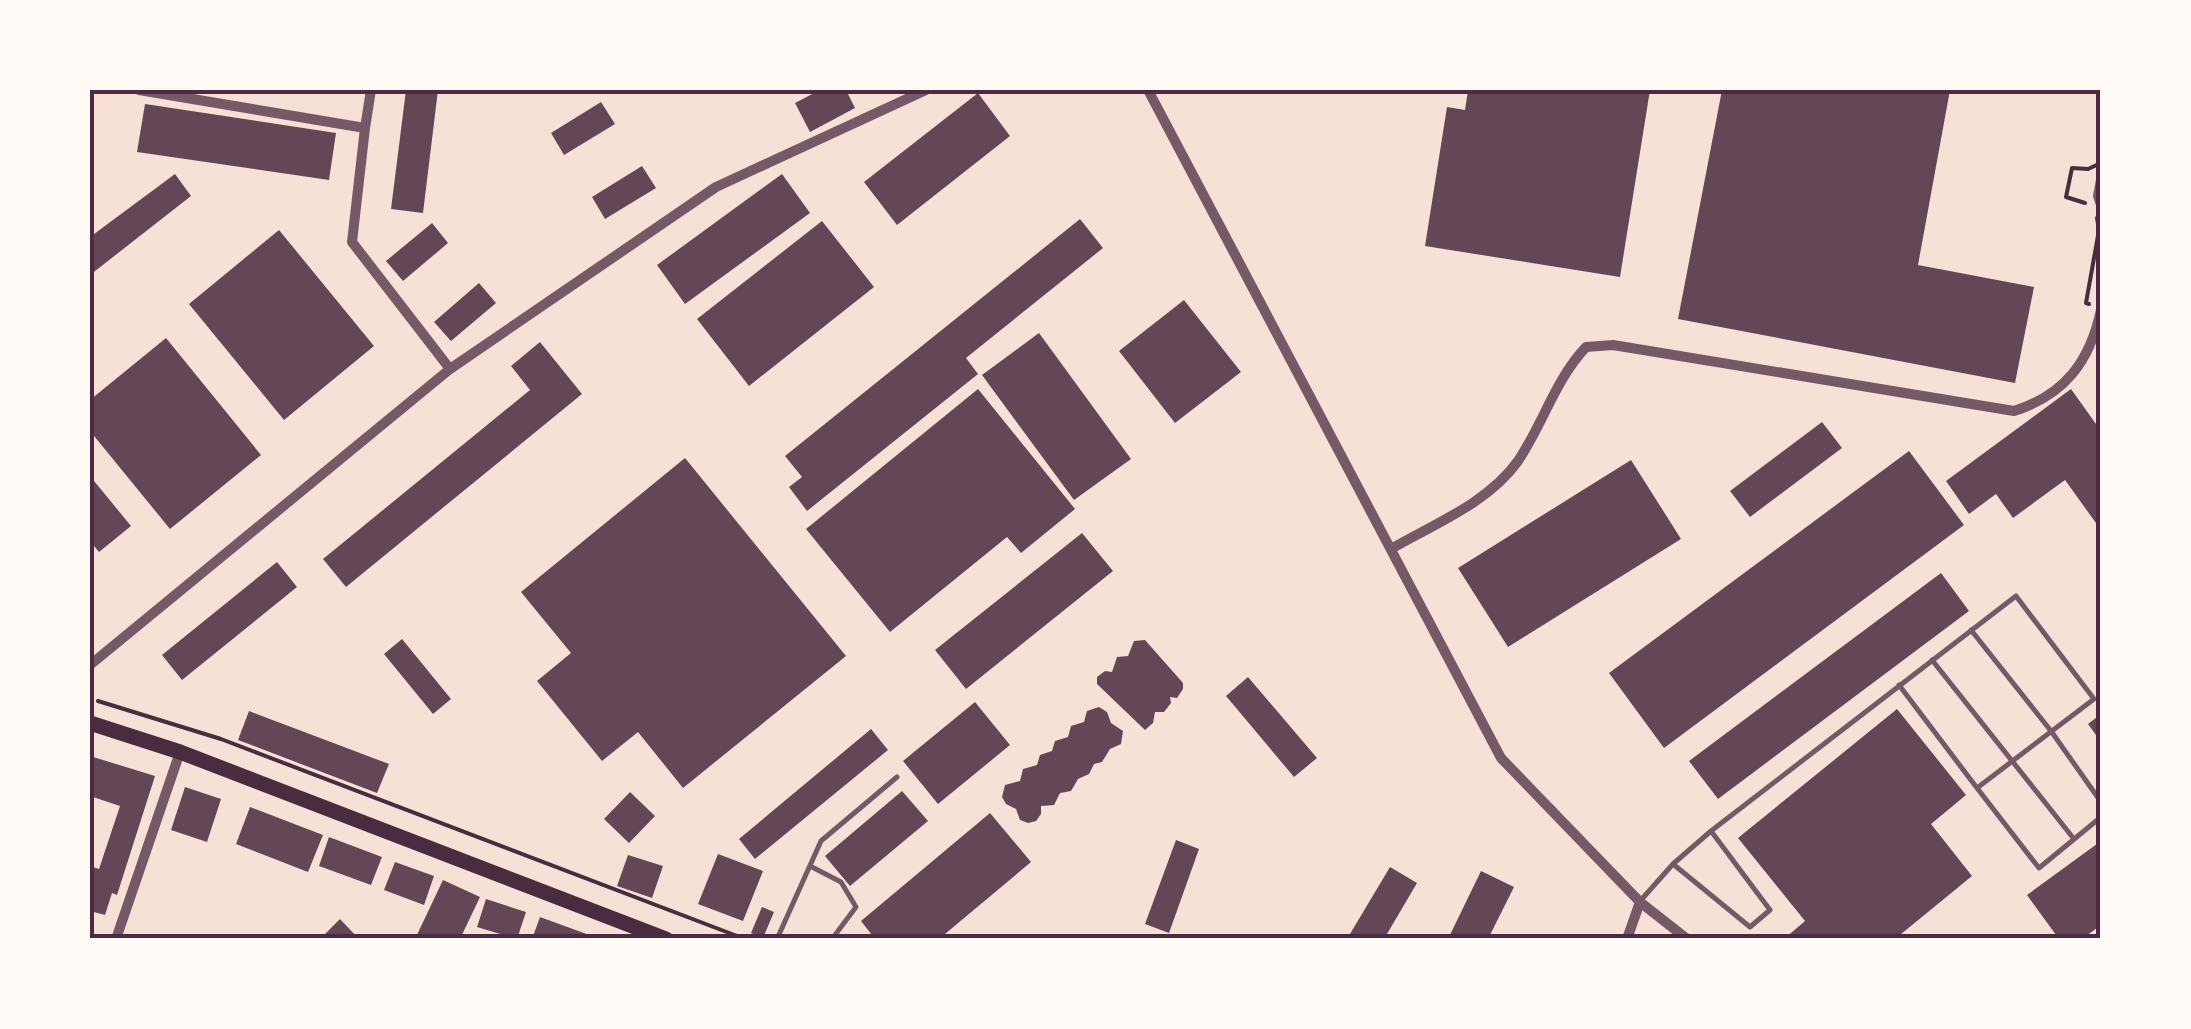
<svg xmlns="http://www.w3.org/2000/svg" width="2191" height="1029" font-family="'Fira Sans',sans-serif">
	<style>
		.building { fill: #644757 }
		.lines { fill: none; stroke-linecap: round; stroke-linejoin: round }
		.path { stroke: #4a2c40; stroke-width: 4 }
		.service { stroke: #755966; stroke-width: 5 }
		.minor { stroke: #755966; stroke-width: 10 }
		.secondary { stroke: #4a2c40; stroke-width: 15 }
		.neatline { fill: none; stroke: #4a2c40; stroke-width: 4 }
	</style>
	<rect width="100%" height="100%" fill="#f7e1d7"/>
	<path class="building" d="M 406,90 L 438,90 L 423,213 L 391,209 Z
		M 820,90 L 846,90 L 855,108 L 810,132 L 795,103 Z
		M 1468,90 L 1650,90 L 1620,277 L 1425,246 L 1447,107 L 1465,110 Z
		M 1722,90 L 1950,90 L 1918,265 L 2034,287 L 2015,383 L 1678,319 Z
		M 978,93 L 1010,136 L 897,225 L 864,182 Z
		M 601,102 L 615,124 L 564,155 L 551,133 Z
		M 145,104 L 336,133 L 329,180 L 137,152 Z
		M 642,166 L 656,188 L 605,219 L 592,197 Z
		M 175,174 L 191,196 L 90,275 L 90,237 Z
		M 782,174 L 810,213 L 685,304 L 657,265 Z
		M 1080,219 L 1103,248 L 966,358 L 978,374 L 807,511 L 789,487 L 802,477 L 785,456 Z
		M 822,221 L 874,287 L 749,386 L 697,319 Z
		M 432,223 L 448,243 L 403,281 L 386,261 Z
		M 279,230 L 374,346 L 284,420 L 189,304 Z
		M 479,283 L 496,303 L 451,341 L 434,322 Z
		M 1184,300 L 1241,372 L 1175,423 L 1119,351 Z
		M 1039,333 L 1131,459 L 1074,500 L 982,375 Z
		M 166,338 L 261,455 L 170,529 L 90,431 L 90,400 Z
		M 540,342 L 582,394 L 346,587 L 323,559 L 530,390 L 511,366 Z
		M 978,389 L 1075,509 L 1021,553 L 1007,537 L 890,632 L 806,529 Z
		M 2071,389 L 2101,431 L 2101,530 L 2065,480 L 2013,518 L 1996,494 L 1969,514 L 1946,481 Z
		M 1822,422 L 1842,448 L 1750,517 L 1730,491 Z
		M 1909,451 L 1964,525 L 1664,748 L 1609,673 Z
		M 685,458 L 846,656 L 683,788 L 638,732 L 602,761 L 537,681 L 571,653 L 521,592 Z
		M 1631,460 L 1681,539 L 1508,647 L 1458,568 Z
		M 90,476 L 131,526 L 99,552 L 90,541 Z
		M 1082,533 L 1113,571 L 966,689 L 935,650 Z
		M 277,562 L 297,587 L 182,680 L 162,655 Z
		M 1941,573 L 1969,611 L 1718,799 L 1689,761 Z
		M 402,639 L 451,699 L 433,714 L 384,654 Z
		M 1145,640 L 1183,683 L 1183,689 L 1177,698 L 1170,697 L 1171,703 L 1164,712 L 1155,712 L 1153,723 L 1145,730 L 1097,684 L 1097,677 L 1105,671 L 1112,672 L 1117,657 L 1128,656 L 1134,641 Z
		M 1248,677 L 1317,758 L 1294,777 L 1226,696 Z
		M 975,702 L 1010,745 L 938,804 L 903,761 Z
		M 1099,707 L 1107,712 L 1111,723 L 1123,731 L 1121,744 L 1110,749 L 1102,762 L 1094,764 L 1089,774 L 1078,779 L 1071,791 L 1060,793 L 1054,805 L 1041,806 L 1041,814 L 1036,821 L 1028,823 L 1020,820 L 1016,809 L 1006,804 L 1002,797 L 1005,785 L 1020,781 L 1023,769 L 1037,765 L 1040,755 L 1052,751 L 1055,741 L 1068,737 L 1071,726 L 1084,722 L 1087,711 Z
		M 1897,709 L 1966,795 L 1931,824 L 1972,876 L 1895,939 L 1784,939 L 1805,921 L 1738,838 Z
		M 249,711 L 389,764 L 377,793 L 238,740 Z
		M 2101,714 L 2101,742 L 2088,724 Z
		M 871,729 L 888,750 L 755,859 L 739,839 Z
		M 90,756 L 155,776 L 117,895 L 112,893 L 105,915 L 90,911 L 90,866 L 99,869 L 120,806 L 90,796 Z
		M 185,787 L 221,799 L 207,842 L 171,830 Z
		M 902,791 L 928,821 L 850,886 L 825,856 Z
		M 630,792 L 655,816 L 629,843 L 604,819 Z
		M 250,807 L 323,835 L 308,872 L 236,844 Z
		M 990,813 L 1031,862 L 939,939 L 875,939 L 861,921 Z
		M 329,837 L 382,857 L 371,885 L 319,866 Z
		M 1176,840 L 1199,849 L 1169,933 L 1145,924 Z
		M 2101,841 L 2101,925 L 2082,939 L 2059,939 L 2027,895 Z
		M 718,854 L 763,871 L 743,921 L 698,904 Z
		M 628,855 L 663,866 L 652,898 L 617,886 Z
		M 395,862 L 434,876 L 424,905 L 384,890 Z
		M 1390,867 L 1417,883 L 1384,939 L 1347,939 Z
		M 1481,871 L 1514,887 L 1488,939 L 1448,939 Z
		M 443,880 L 480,897 L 460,939 L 415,939 Z
		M 486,899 L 526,912 L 517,939 L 477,927 Z
		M 762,907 L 774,912 L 763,938 L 751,933 Z
		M 540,917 L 592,936 L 591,939 L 532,939 Z
		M 340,919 L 359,939 L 320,939 Z"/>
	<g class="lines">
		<path class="path" d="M 2085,203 L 2066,197 L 2072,168 L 2088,169 L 2101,163
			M 2089,304 L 2086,303 L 2099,230 L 2097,218
			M 98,701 L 221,739 L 745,939"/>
		<path class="service" d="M 1971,630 L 2051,731 L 2101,802
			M 1932,660 L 2074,839
			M 1977,788 L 2039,868 L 2101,817
			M 1711,831 L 2016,596 L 2094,699 L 1977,788 L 1899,685
			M 810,866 L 841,882 L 856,907 L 832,939
			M 1641,900 L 1673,864 L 1711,831 L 1770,910 L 1750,927 L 1673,864
			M 777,939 L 821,841 L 897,777"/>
		<path class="minor" d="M 139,90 L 365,128 L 352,242 L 450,369
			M 1148,90 L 1501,758 L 1640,902 L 1687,939
			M 365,128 L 371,90
			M 2101,180 L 2098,196 L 2101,205
			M 1391,549 C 1434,524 1488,503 1518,461 C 1543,424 1555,380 1586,347 L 1613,345 L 2014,411 C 2065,395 2090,361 2101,310
			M 90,665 L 450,369 L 716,187 L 926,90
			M 116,939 L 180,752
			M 1627,939 L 1640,902"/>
		<path class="secondary" d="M 90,723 L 180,752 L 666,939"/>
	</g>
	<rect width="2191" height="1029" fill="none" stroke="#fffaf5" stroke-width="185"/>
	<rect x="92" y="92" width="2006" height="844" class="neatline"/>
</svg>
